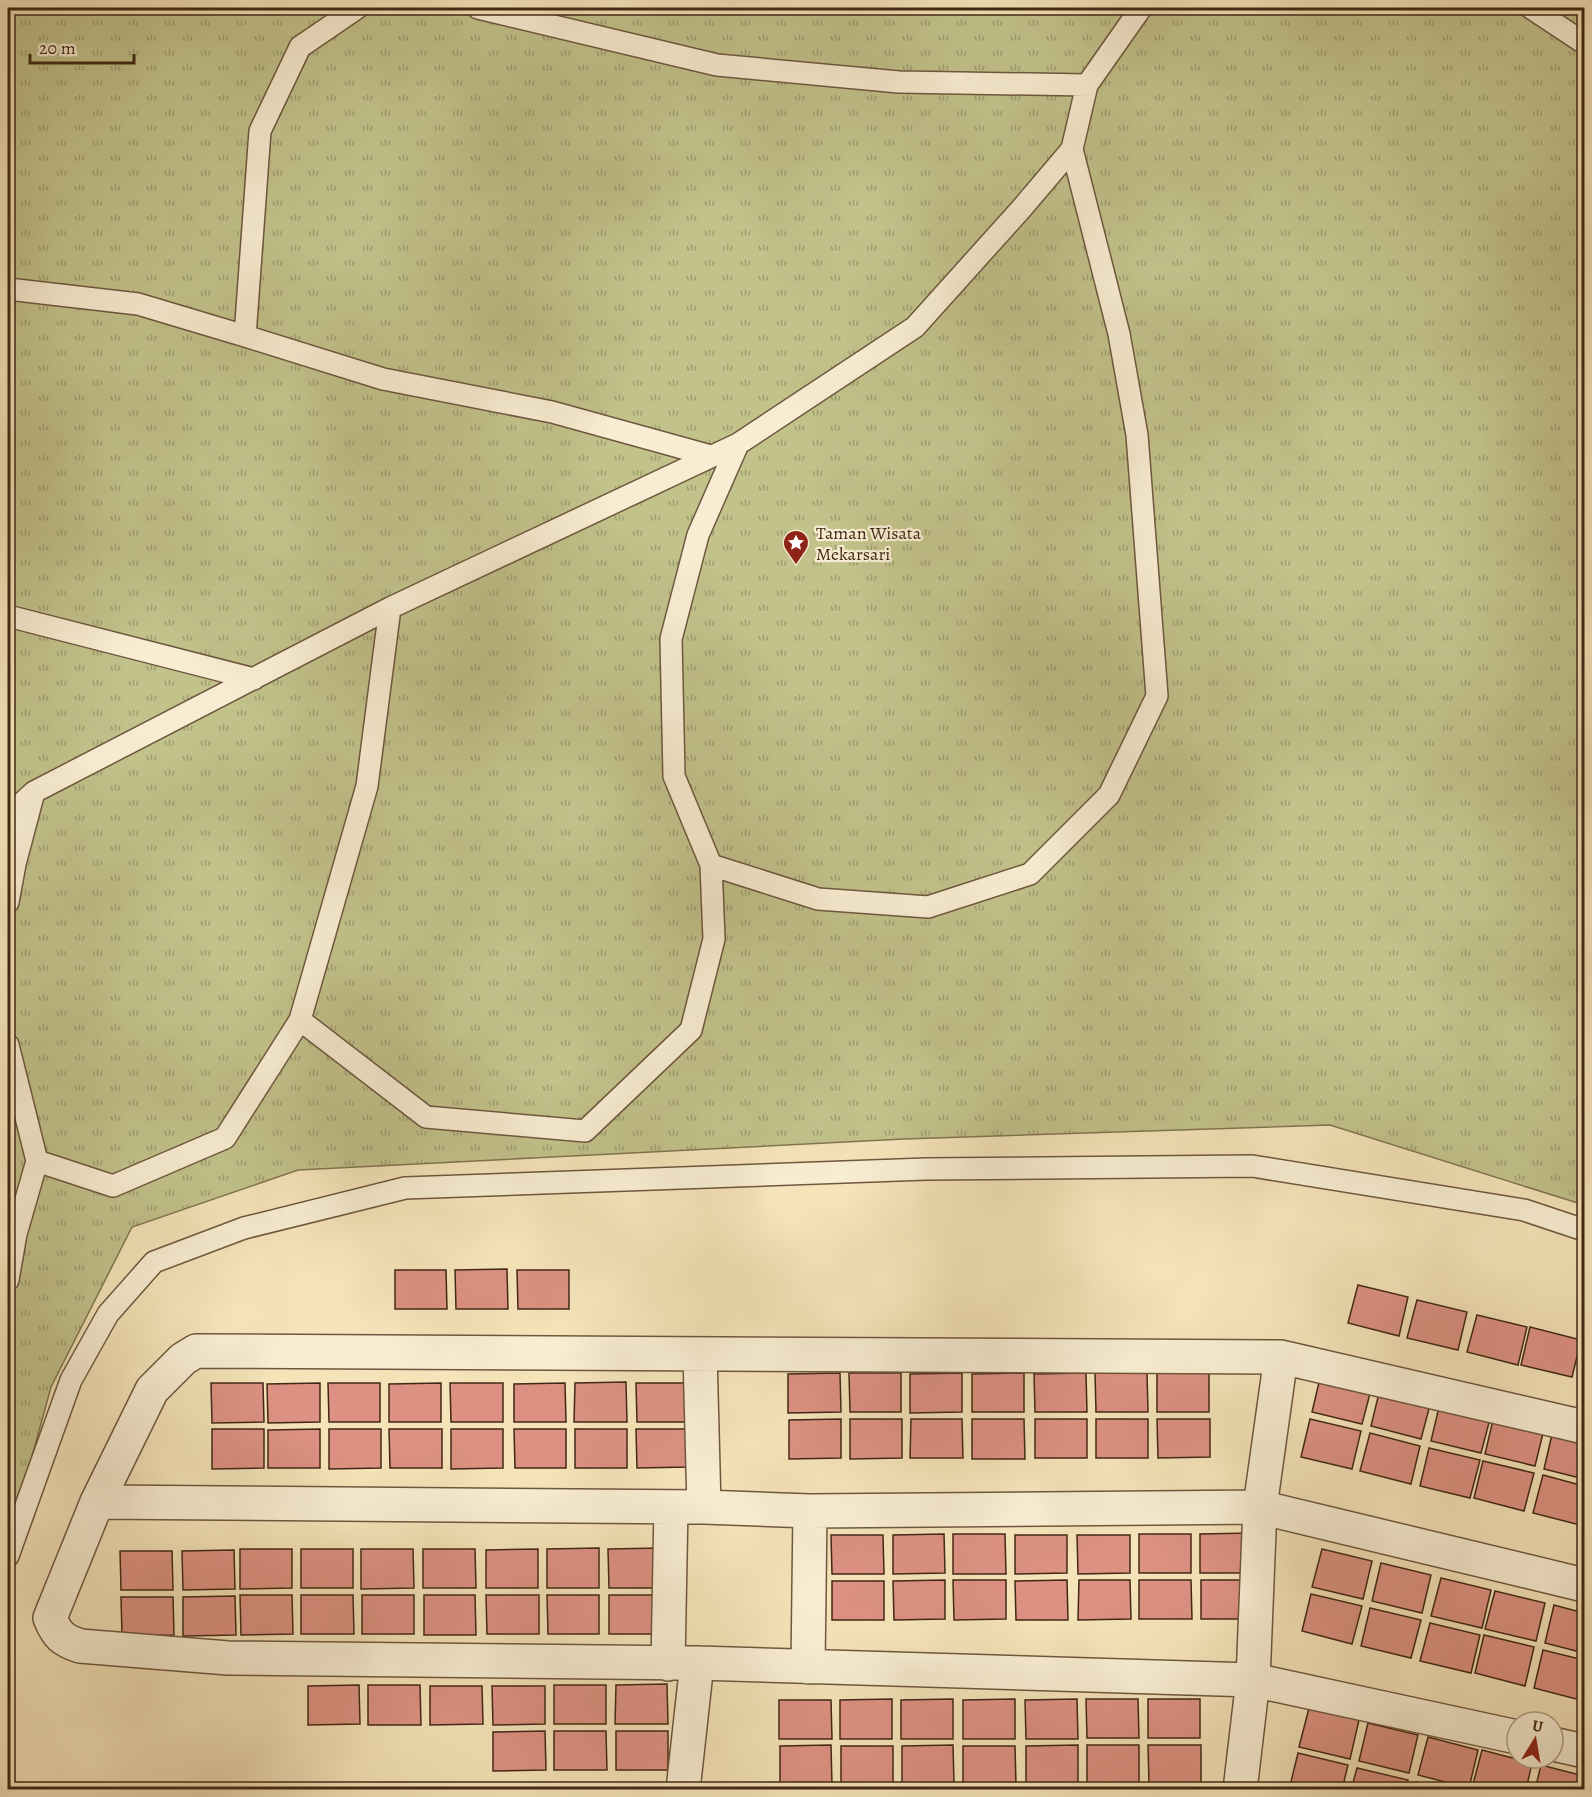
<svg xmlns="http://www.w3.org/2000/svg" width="1592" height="1797" font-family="Alegreya,serif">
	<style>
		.park { fill: url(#park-tufts); stroke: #827550; stroke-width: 1.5 }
		.building { fill: #dc9182; stroke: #412815; stroke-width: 1.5 }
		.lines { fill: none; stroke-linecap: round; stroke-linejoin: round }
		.service-casing { stroke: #6e573e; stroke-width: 24 }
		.minor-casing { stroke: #6e573e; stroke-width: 36 }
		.service { stroke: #f8edd2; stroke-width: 21 }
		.minor { stroke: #f8edd2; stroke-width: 33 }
		.labels { text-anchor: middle; stroke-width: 4.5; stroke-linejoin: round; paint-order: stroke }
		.poi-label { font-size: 18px; fill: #412815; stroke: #f8edd2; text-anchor: start }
	</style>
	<defs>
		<pattern id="park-tufts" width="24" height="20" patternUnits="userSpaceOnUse" patternTransform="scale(1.5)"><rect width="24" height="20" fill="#c2c28b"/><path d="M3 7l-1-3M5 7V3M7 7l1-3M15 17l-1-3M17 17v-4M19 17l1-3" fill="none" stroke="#9f9e70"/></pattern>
	</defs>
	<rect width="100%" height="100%" fill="#f5e3b9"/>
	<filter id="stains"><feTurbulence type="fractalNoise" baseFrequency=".00333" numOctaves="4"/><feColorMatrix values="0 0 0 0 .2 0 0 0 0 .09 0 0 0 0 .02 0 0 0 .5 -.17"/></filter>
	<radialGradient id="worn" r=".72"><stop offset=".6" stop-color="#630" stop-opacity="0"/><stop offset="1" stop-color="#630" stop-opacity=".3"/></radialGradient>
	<path class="park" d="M 8,8 L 1584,8 L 1584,1205 L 1330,1125 L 904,1139 L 298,1170 L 132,1227 L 51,1387 L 8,1544 Z"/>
	<path class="building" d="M 507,1269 L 508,1309 L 456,1309 L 455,1270 Z
		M 395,1270 L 446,1270 L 447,1309 L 395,1309 Z
		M 517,1270 L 569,1270 L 569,1309 L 518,1309 Z
		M 1358,1285 L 1408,1297 L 1399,1336 L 1348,1323 Z
		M 1417,1300 L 1467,1312 L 1458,1350 L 1407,1338 Z
		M 1477,1315 L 1527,1327 L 1518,1365 L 1467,1352 Z
		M 1530,1327 L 1581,1340 L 1572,1377 L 1521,1365 Z
		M 1584,1363 L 1584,1381 L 1580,1380 Z
		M 1147,1372 L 1148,1412 L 1096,1412 L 1095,1373 Z
		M 840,1373 L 841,1412 L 788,1413 L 788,1374 Z
		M 849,1373 L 901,1373 L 901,1412 L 850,1412 Z
		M 962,1373 L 962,1412 L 910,1413 L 910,1374 Z
		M 1024,1373 L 1024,1412 L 972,1412 L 972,1374 Z
		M 1086,1373 L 1087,1412 L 1035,1412 L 1034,1374 Z
		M 1157,1373 L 1209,1373 L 1209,1412 L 1157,1412 Z
		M 1321,1374 L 1372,1386 L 1362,1424 L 1312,1412 Z
		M 626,1382 L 627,1422 L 574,1422 L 575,1383 Z
		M 211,1383 L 263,1383 L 264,1422 L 212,1423 Z
		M 320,1383 L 320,1422 L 268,1423 L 267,1384 Z
		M 328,1383 L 380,1383 L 380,1422 L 329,1422 Z
		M 441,1383 L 441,1422 L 389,1422 L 389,1384 Z
		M 450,1383 L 503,1383 L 503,1422 L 451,1422 Z
		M 565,1383 L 566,1422 L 514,1422 L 514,1384 Z
		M 636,1383 L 688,1383 L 688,1422 L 637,1422 Z
		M 1380,1389 L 1431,1401 L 1421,1439 L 1371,1426 Z
		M 1440,1403 L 1491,1415 L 1481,1453 L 1431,1441 Z
		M 1494,1416 L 1544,1429 L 1535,1466 L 1485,1454 Z
		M 841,1419 L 841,1458 L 789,1459 L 789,1420 Z
		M 850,1419 L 902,1419 L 902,1458 L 850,1459 Z
		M 911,1419 L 962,1419 L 963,1458 L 910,1458 Z
		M 972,1419 L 1024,1419 L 1025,1459 L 972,1459 Z
		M 1035,1419 L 1087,1419 L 1087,1458 L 1035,1458 Z
		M 1096,1419 L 1148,1419 L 1148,1458 L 1096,1458 Z
		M 1157,1419 L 1210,1419 L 1210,1457 L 1158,1458 Z
		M 1310,1419 L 1361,1431 L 1352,1469 L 1301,1457 Z
		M 212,1429 L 264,1429 L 264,1468 L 212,1469 Z
		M 320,1429 L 320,1468 L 268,1468 L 268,1430 Z
		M 329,1429 L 381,1429 L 381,1468 L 329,1469 Z
		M 389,1429 L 442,1429 L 442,1468 L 390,1468 Z
		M 451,1429 L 503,1429 L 503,1468 L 451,1469 Z
		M 514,1429 L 566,1429 L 566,1468 L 515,1468 Z
		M 575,1429 L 627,1429 L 627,1468 L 575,1468 Z
		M 636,1429 L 689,1429 L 689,1467 L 637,1468 Z
		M 1553,1430 L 1584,1438 L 1584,1479 L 1544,1469 Z
		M 1370,1433 L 1420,1446 L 1411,1484 L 1360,1471 Z
		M 1429,1448 L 1480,1460 L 1470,1498 L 1420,1486 Z
		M 1483,1461 L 1534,1473 L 1524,1511 L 1474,1498 Z
		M 1543,1475 L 1584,1486 L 1584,1526 L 1533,1513 Z
		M 1252,1533 L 1253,1573 L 1200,1573 L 1200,1534 Z
		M 944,1534 L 945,1573 L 893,1574 L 893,1535 Z
		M 953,1534 L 1005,1534 L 1006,1574 L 953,1574 Z
		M 1139,1534 L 1191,1534 L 1191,1573 L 1139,1573 Z
		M 831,1535 L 883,1535 L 884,1574 L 832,1574 Z
		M 1015,1535 L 1067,1535 L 1067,1573 L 1015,1574 Z
		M 1077,1535 L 1130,1535 L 1130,1573 L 1078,1574 Z
		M 599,1548 L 599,1588 L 547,1588 L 547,1549 Z
		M 661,1548 L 661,1588 L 609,1588 L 608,1549 Z
		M 240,1549 L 292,1549 L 292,1588 L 240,1589 Z
		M 301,1549 L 353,1549 L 353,1588 L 301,1588 Z
		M 361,1549 L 413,1549 L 414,1588 L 361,1589 Z
		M 423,1549 L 475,1549 L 476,1588 L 423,1588 Z
		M 538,1549 L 538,1588 L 486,1588 L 486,1550 Z
		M 1322,1549 L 1372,1561 L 1363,1599 L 1312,1587 Z
		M 234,1550 L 235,1589 L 183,1590 L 182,1551 Z
		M 120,1551 L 172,1551 L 173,1590 L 121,1590 Z
		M 1381,1563 L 1431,1575 L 1422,1613 L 1372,1601 Z
		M 1441,1578 L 1491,1590 L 1482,1628 L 1431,1616 Z
		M 945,1580 L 945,1619 L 894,1620 L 893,1581 Z
		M 953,1580 L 1006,1580 L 1006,1619 L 954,1620 Z
		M 1067,1580 L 1068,1620 L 1016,1620 L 1015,1581 Z
		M 1079,1580 L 1130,1580 L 1131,1619 L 1078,1620 Z
		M 1139,1580 L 1191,1580 L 1192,1619 L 1139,1619 Z
		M 1201,1580 L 1252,1580 L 1253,1619 L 1201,1619 Z
		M 832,1581 L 884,1581 L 884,1620 L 832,1620 Z
		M 1495,1591 L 1545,1603 L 1536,1641 L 1485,1629 Z
		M 1311,1594 L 1362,1606 L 1352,1644 L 1302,1631 Z
		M 240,1595 L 292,1595 L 293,1634 L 241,1635 Z
		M 301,1595 L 353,1595 L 354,1634 L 301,1634 Z
		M 362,1595 L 414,1595 L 414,1634 L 362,1634 Z
		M 424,1595 L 475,1595 L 476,1635 L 424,1635 Z
		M 486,1595 L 539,1595 L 539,1634 L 487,1634 Z
		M 547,1595 L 599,1595 L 599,1634 L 548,1634 Z
		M 609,1595 L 661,1595 L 661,1634 L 609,1634 Z
		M 235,1596 L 236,1635 L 183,1636 L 183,1597 Z
		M 121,1597 L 173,1597 L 174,1635 L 122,1636 Z
		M 1554,1605 L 1584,1613 L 1584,1653 L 1545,1643 Z
		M 1370,1608 L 1421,1620 L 1411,1658 L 1361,1646 Z
		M 1430,1623 L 1480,1635 L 1471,1673 L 1420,1661 Z
		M 1484,1635 L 1534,1647 L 1525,1686 L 1475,1673 Z
		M 1543,1650 L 1584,1660 L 1584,1701 L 1534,1688 Z
		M 667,1684 L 668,1724 L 615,1724 L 616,1685 Z
		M 359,1685 L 360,1724 L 308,1725 L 308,1686 Z
		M 368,1685 L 420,1685 L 421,1725 L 368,1725 Z
		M 554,1685 L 606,1685 L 606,1724 L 554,1724 Z
		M 430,1686 L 482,1686 L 483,1724 L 430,1725 Z
		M 492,1686 L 545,1686 L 545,1724 L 493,1725 Z
		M 892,1699 L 892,1739 L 840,1739 L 840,1700 Z
		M 953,1699 L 953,1739 L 901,1739 L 901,1700 Z
		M 1015,1699 L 1015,1739 L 963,1739 L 963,1700 Z
		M 1077,1699 L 1078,1739 L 1026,1739 L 1025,1700 Z
		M 1086,1699 L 1138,1699 L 1139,1738 L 1087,1738 Z
		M 1148,1699 L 1200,1699 L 1200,1738 L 1148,1738 Z
		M 779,1700 L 831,1700 L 832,1739 L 779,1739 Z
		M 1309,1708 L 1359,1720 L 1350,1759 L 1299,1747 Z
		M 1368,1723 L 1418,1735 L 1409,1773 L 1359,1761 Z
		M 545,1731 L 546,1770 L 493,1771 L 493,1732 Z
		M 554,1731 L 606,1731 L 607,1770 L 554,1770 Z
		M 616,1731 L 668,1731 L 668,1770 L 616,1770 Z
		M 1428,1737 L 1478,1750 L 1469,1788 L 1418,1775 Z
		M 831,1745 L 832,1785 L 780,1785 L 780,1746 Z
		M 953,1745 L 954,1784 L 902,1784 L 902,1746 Z
		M 1078,1745 L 1078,1785 L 1026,1785 L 1026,1746 Z
		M 1087,1745 L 1139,1745 L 1139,1784 L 1087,1785 Z
		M 1148,1745 L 1201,1745 L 1201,1784 L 1149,1784 Z
		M 841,1746 L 893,1746 L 893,1784 L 841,1785 Z
		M 963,1746 L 1015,1746 L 1016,1785 L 963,1785 Z
		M 1482,1750 L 1532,1763 L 1526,1790 L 1472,1788 Z
		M 1298,1753 L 1348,1765 L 1342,1790 L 1289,1790 Z
		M 1541,1765 L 1584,1776 L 1584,1790 L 1535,1790 Z
		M 1357,1768 L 1408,1780 L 1405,1790 L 1351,1790 Z
		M 1416,1782 L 1446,1790 L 1415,1790 Z"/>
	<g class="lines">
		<defs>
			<path id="service" d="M 478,8 L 717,65 L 899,82 L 1087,85 L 1141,8
				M 1531,8 L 1584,43
				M 8,289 L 138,304 L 245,336 L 260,131 L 300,47 L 357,8
				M 245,336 L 383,379 L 552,412 L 711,456
				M 8,616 L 254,679
				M 8,816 L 34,792 L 390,608 L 738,444 L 915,327 L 1022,208 L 1072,149 L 1087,85
				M 711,865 L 818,899 L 928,907 L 1030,874 L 1109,795 L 1157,696 L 1137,435 L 1119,334 L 1072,149
				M 8,902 L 15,864 L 34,792
				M 300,1020 L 426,1117 L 585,1131 L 691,1030 L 714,939 L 711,865 L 674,776 L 671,639 L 698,535 L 738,444
				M 8,1045 L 37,1161 L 113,1186 L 225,1138 L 300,1020 L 367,786 L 390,608
				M 8,1280 L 16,1234 L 37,1161
				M 8,1556 L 71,1380 L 108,1314 L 154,1262 L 244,1228 L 405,1188 L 926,1169 L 1252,1166 L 1524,1210 L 1584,1230"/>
			<path id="minor" d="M 700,1354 L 704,1507
				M 97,1502 L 704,1507 L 810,1511 L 1260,1507 L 1584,1585
				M 668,1664 L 671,1507
				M 808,1667 L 810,1511
				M 1517,1737 L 1253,1680 L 697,1663 L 228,1658 L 80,1646 C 62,1640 57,1635 50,1618 L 97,1502 L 152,1390 L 183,1359 L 196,1351 L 1281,1357 L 1584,1427
				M 1553,1744 L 1584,1751
				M 683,1790 L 697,1663
				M 1240,1790 L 1253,1680 L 1260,1507 L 1281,1357"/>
		</defs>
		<use href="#service" class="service-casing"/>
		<use href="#minor" class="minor-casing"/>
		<use href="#service" class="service"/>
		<use href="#minor" class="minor"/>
	</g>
	<defs>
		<symbol id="sight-pin" viewBox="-11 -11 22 30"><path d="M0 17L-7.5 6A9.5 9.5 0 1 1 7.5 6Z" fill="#8f2418" stroke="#f8edd2"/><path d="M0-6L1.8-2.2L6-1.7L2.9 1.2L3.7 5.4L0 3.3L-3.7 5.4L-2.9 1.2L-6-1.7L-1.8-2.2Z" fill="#fff"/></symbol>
	</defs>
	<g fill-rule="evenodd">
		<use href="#sight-pin" x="781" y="528" width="30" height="40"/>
	</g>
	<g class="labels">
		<g class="poi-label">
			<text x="816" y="539">Taman Wisata<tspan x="816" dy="21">Mekarsari</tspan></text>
		</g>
	</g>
	<rect width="1592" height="1797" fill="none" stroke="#f5e3b9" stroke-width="30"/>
	<rect x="9" y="9" width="1574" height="1779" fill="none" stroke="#412815" stroke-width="3"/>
	<rect x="15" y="15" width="1562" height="1767" fill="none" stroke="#412815" stroke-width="1.5"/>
	<g transform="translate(1535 1740) rotate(11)"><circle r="28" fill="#f8edd2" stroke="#af9e86" stroke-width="1.5"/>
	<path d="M0-4.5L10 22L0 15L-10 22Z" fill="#8f2418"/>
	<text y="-9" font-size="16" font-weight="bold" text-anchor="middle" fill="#412815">U</text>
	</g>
	<path d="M30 54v9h104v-9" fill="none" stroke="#412815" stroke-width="3"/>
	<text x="39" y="54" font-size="18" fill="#412815" stroke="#f8edd2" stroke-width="4.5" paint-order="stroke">20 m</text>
	<rect width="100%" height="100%" filter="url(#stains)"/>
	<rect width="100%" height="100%" fill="url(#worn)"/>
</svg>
